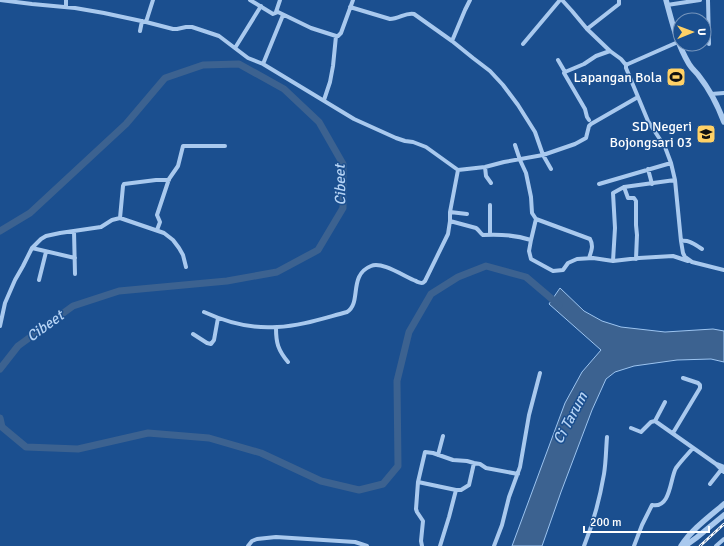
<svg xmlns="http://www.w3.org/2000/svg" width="724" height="546" font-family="Signika,sans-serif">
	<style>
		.water { fill: #3c6290; stroke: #9cc4f0 }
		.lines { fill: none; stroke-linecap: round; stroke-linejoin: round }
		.river { stroke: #3c6290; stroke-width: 7 }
		.minor { stroke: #a9c9ee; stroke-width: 4 }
		.tertiary { stroke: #a9c9ee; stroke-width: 5.5 }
		.rail-casing { stroke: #fff; stroke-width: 2.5 }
		.rail { stroke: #1b4f8f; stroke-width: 1; stroke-dasharray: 3; stroke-linecap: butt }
		.labels { text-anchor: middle; stroke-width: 3; stroke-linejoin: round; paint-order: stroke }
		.poi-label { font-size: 14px; fill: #fff; stroke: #1b4f8f; text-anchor: end }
		.water-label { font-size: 15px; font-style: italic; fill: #b5d3f5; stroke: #1b4f8f }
	</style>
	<rect width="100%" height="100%" fill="#1b4f8f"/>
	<path class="water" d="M 560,288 L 584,311 L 602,321 L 621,327 L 665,332 L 713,329 L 724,331 L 724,362 L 711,359 L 677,360 L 634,366 L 615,372 L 606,379 L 592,410 L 561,492 L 542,546 L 512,546 L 565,403 L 582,372 L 601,350 L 549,304 Z"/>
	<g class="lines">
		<path class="river" d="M 0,231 L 30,213 L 126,124 L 165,78 L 203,65 L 239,64 L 284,89 L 319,122 L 343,164 L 343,208 L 318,250 L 277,272 L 227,281 L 119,291 L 73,306 L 18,346 L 0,369
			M 0,418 L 2,427 L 26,447 L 78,449 L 148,433 L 209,438 L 261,453 L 321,481 L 359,490 L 383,484 L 398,466 L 397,381 L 409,332 L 431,294 L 458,277 L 486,266 L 526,277 L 559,305"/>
		<path class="minor" d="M 0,0 L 32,4 L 75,8 L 104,13 L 146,22 L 173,29 L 177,29 L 186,27 L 192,27 L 219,36 L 248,58 L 263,64 L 354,119 L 396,138 L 405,141 L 413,142 L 426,147 L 458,170 L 485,167 L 504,162 L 543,155 L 575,144 L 586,138 L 589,126 L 591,124 L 638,97
			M 250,0 L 273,14 L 278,12 L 311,28 L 336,36 L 338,36 L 341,33 L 353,0
			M 562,0 L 572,11 L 587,29 L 610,51 L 621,59 L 626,65
			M 708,0 L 709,44
			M 667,5 L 700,0
			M 66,7 L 66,0
			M 350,7 L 390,19 C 399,19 406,12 414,14 L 452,41 L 473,58 L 490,71 L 503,85 L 518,105 L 535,132 L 543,155 L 551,169
			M 276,12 L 280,0
			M 146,22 L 153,0
			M 587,29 L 619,4 L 619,0
			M 140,31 L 142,21
			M 452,41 L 465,10 L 470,0
			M 678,42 L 628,64 L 626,65 L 626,68 L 648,121 L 665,147 L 671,163 L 675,180 L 681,241 L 683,253 L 685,257 L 692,262 L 724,270
			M 523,44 L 560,0
			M 235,48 L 261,6
			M 558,60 L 565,72
			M 263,64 L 283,15
			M 711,94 L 724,93
			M 324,100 L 330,82 L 333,66 L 336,36
			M 589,120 L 587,117 L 585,109 L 564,73 L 565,72 L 584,64 L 596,56 L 610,51
			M 515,145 L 520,160 L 526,173 L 531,197 L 532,213 L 536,219 L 590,239 C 594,246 591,252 589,258
			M 485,167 L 486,176 L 491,183
			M 648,169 L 652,184
			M 599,184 L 671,163
			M 624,187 L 628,198 L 634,198 L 636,201 L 636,225 L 637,235 L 636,259
			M 490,205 L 490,235
			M 450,212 L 467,214
			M 120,218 L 123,186 L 124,184 L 156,180 L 169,180
			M 450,221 L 476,228 C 479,230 480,233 483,235 C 499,234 515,235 531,240 L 529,251 L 531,259 L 553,271 L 563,270 L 568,263 L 577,259 L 593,258 L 613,261 L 639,258 L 673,256 L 688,261
			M 157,230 L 160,222 L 157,215 L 169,179 L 178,166 L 183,146 L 225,146
			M 74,231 L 75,274
			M 531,240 L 536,219
			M 681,241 C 690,240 694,244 702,249
			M 32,248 L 75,258
			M 613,261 L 615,228 L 613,193 L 624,187 L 675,180
			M 39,280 L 46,252
			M 204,312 C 226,322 252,329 277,327 C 301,326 324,318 347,312 C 362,303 348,275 371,266 C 382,261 405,277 416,281 C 417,282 421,283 422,283 C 423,283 424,282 425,281 L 448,234 L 450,221 L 450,212 L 458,170
			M 0,326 L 5,303 L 15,280 L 23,266 L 32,248 L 41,239 L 46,236 L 60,233 L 101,227 L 112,220 L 120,218 L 164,233 L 173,240 L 179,248 L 183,255 L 186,267
			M 276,328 C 276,343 278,350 288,362
			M 193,334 L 207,343 L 211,344 L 214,340 L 218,318
			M 655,421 L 665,402
			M 631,428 L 641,432 L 651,422 L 655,421 L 716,464 L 724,472
			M 673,433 L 700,388 L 700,385 L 698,383 L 683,378
			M 438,455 L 443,436
			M 717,464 L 724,467
			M 418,482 L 456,490 L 461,490 L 469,485 L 474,463
			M 710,484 L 721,470
			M 248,546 L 252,541 L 257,539 L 276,537 L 355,542 L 367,546
			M 422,546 L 421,541 L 423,521 L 417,512 L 416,509 L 418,482 L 425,452 L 433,453 L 453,460 L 467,461 L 474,463 L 480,464 L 486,468 L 518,474
			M 440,546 L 449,517 L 456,490
			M 494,546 L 502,525 L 509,497 L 520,467 L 529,415 L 540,373
			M 584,546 C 593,524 600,497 604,474 C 606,462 606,449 607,437
			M 634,546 L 642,525 L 652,505 C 671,509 670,478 676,468 C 681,461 687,455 693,448
			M 716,546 L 724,539"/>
		<path class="tertiary" d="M 666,0 C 672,22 677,44 689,64 C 692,69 696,72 699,76 C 710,90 718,106 724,122
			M 681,546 C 692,529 709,517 724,504
			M 685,546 L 696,538 L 724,515"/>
		<defs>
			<path id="rail" d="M 700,546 L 724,524"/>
		</defs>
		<use href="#rail" class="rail-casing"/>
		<use href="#rail" class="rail"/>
	</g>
	<defs>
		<symbol id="stadium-square" viewBox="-11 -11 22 22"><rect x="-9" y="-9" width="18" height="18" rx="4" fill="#ffd166" stroke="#1b4f8f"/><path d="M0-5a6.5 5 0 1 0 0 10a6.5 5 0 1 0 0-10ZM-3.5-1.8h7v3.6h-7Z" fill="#111"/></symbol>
		<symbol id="school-square" viewBox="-11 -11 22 22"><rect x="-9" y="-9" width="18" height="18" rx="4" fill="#ffd166" stroke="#1b4f8f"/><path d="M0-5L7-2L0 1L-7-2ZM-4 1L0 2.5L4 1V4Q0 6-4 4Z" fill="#111"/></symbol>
	</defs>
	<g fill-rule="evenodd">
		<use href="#stadium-square" x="665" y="66" width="22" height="22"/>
		<use href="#school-square" x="695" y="123" width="22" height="22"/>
	</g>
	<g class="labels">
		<g class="poi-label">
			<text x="662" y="82">Lapangan Bola</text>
			<text x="692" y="131">SD Negeri<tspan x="692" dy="16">Bojongsari 03</tspan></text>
		</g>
		<g class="water-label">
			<text transform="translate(340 185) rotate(-91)" y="5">Cibeet</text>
			<text transform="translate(45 326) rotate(-36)" y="5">Cibeet</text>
			<text transform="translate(570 418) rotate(-62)" y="5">Ci Tarum</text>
		</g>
	</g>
	<g transform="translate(692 32) rotate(89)"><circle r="19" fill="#1b4f8f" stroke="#7695bc"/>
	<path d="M0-3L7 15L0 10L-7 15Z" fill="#ffd166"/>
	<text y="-6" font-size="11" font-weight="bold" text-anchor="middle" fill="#ffffff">U</text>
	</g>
	<path d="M584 526v6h125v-6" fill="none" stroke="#ffffff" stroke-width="2"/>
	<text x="590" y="526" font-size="12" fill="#ffffff" stroke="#1b4f8f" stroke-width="3" paint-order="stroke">200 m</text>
</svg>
